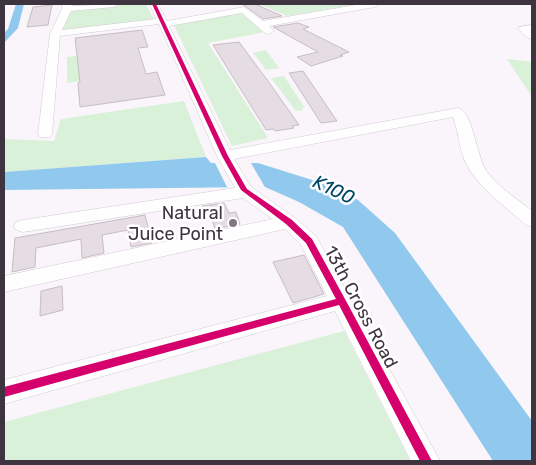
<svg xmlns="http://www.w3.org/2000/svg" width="536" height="465" font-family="Rubik,sans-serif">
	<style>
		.green { fill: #d9f1d8 }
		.water { fill: #91c9ee }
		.pier { fill: #faf5fb }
		.building { fill: #e6dde4; stroke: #c6bec4 }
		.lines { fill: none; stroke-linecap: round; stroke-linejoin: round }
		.minor-casing { stroke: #d1cad2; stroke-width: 1 }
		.minor { fill: #fefefe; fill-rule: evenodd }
		.cycleway-casing { stroke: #fff; stroke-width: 3 }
		.cycleway { fill: #d6006c; fill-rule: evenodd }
		.poi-dot { fill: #807881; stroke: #fff; stroke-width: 2 }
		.labels { text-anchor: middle; stroke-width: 5; stroke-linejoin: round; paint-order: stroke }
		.poi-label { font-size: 18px; fill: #3e343f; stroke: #fff; text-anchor: end }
		.street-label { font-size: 18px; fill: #3e343f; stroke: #fff }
		.water-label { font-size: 19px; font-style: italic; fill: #004566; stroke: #fff }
	</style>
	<rect width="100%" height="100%" fill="#faf5fb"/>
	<path class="green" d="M 130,4 L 146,4 L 154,20 L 62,31 L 70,11 Z
		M 259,4 L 357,4 L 287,16 Z
		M 242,12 L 265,32 L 208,43 L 268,138 L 232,146 L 173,23 Z
		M 266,50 L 279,68 L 266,70 L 253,53 Z
		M 94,54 L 98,79 L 67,83 L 67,57 Z
		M 507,59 L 532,62 L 532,97 Z
		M 284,76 L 305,108 L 302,108 L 303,110 L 296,111 L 271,78 Z
		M 184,101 L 206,157 L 4,172 L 4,139 L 54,141 L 61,119 Z
		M 344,331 L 410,461 L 4,461 L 4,422 Z"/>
	<path class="water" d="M 16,4 L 24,4 L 18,28 L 4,43 L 4,33 L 8,29 Z
		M 206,157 L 211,163 L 258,163 L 325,184 L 358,200 L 395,233 L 532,421 L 532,461 L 493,461 L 343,227 L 299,202 L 265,187 L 4,190 L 4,172 Z"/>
	<path class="pier" d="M 215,163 L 251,163 L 266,189 L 228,189 Z"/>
	<path class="building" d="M 242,4 L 255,4 L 282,16 L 263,19 Z
		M 52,5 L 48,25 L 27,27 L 33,7 Z
		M 298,23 L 309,27 L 303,29 L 349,52 L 340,55 L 343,56 L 311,66 L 297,57 L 318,52 L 273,27 Z
		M 142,30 L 148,47 L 138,48 L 146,74 L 157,72 L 165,95 L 80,107 L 78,83 L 80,82 L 75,38 Z
		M 239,42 L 268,81 L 299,125 L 292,126 L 294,128 L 275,131 L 273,129 L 266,130 L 213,45 Z
		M 303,71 L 337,121 L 321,123 L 289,73 Z
		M 224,203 L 229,213 L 236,212 L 240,224 L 215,229 L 211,216 L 207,217 L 202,206 Z
		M 145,215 L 152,243 L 131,247 L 128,230 L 102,235 L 104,253 L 82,258 L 81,239 L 36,248 L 35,267 L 12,272 L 15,238 Z
		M 304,255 L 324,294 L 293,303 L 273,262 Z
		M 62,286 L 63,310 L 40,316 L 41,291 Z"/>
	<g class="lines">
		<defs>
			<path id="minor" d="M 62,4 L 71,4 L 72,6 L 119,4 L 114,7 L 71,11 L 62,30 L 156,19 L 150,4 L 158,4 L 167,21 L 244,7 L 263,21 L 361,4 L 379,4 L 375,7 L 269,26 L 274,31 L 269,34 L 265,33 L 242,13 L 169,26 L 230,150 L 458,108 C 474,112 476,159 488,173 C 498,187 519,200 532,211 L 532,227 L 526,225 C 504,205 476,187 464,159 C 459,146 458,131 453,117 L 234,159 L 251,187 L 295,218 L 316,236 L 440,461 L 411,461 L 335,311 L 4,404 L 4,380 L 327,296 L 301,245 L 285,229 L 4,292 L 4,276 L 273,219 L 243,198 L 23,232 L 16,230 L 14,226 L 16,222 L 23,220 L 235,188 L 217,156 L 159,24 L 60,36 L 52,134 L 50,137 L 40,137 L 38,134 L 50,34 L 62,9 Z
				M 532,25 L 532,39 L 528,38 L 518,29 L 519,27 Z"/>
		</defs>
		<use href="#minor" class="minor-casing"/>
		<use href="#minor" class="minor"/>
		<defs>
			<path id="cycleway" d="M 152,4 L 156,4 L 228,156 L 247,189 L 292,220 L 312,239 L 345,299 L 432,461 L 420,461 L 339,305 L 4,397 L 4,387 L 336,299 L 306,243 L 286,224 L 241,190 L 222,156 Z"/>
		</defs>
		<use href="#cycleway" class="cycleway-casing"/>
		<use href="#cycleway" class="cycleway"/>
	</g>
	<circle class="poi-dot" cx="233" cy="223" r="5"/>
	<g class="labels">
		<g class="poi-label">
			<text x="223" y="219">Natural<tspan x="223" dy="21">Juice Point</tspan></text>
		</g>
		<g class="street-label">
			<text transform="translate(361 307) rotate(62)" y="6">13th Cross Road</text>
		</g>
		<g class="water-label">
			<text transform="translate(334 189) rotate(25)" y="7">K100</text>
		</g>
	</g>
	<rect width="536" height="465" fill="none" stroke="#3e343f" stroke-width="10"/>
</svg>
